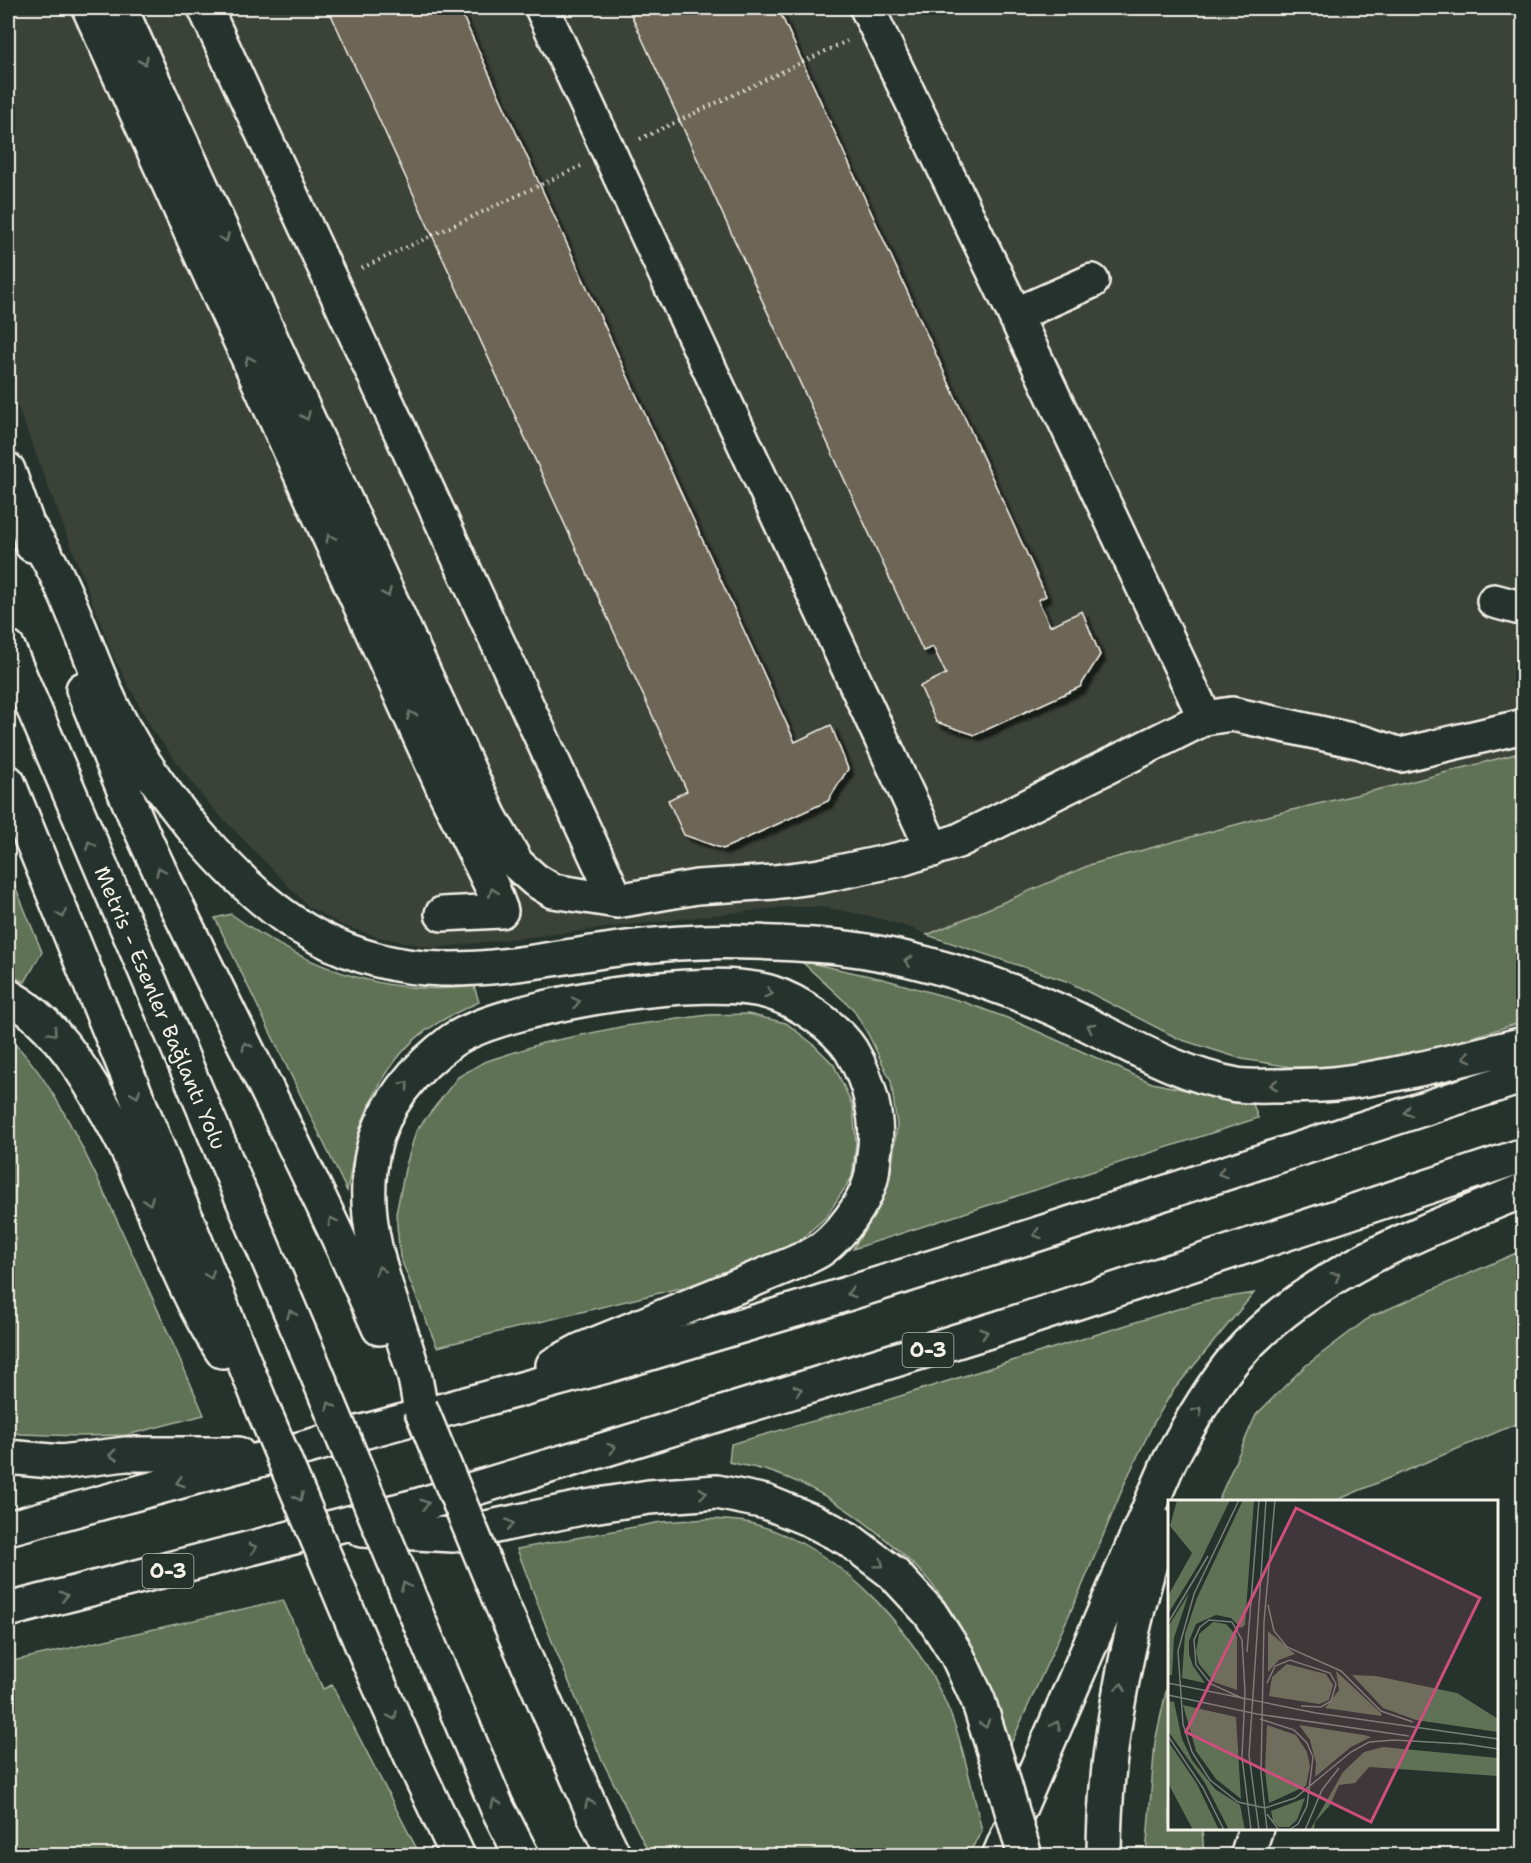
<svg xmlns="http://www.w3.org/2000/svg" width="1531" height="1863" font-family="'Shantell Sans',sans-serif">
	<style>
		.built { fill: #3b4239 }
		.green { fill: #5f7255; stroke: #aab29e; stroke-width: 1.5 }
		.building { fill: #6d6656; stroke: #f4f1e8; stroke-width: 1.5; filter: url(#shadow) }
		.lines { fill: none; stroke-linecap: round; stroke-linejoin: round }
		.minor-casing { stroke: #f4f1e8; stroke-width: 38 }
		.highway-casing { stroke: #f4f1e8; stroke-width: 38 }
		.path { stroke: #f4f1e8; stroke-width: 4; stroke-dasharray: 1.5 4.5; stroke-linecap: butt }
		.minor { stroke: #26332d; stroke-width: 33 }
		.highway { stroke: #26332d; stroke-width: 33 }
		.highway-bridge-casing { stroke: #f4f1e8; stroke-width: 38; stroke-linecap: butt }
		.highway-bridge { stroke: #26332d; stroke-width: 33 }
		.oneway { stroke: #6e766e }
		.labels { text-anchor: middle; stroke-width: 5; stroke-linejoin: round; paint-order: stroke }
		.shield { fill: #26332d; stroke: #b6b8b0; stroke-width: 1.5 }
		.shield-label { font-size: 20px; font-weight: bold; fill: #f4f1e8 }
		.street-label { font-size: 21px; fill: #f4f1e8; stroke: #26332d }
		.inset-road { fill: none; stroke: #787f78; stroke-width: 1.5 }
		.view { fill: #ce4e7e; fill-opacity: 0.15; stroke: #ce4e7e; stroke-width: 3 }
		.inset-edge { fill: none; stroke: #f4f1e8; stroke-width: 3 }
	</style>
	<defs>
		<filter id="shadow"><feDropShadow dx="5.5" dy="5.5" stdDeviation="1.5" flood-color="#0009"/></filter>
	</defs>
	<rect width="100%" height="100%" fill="#26332d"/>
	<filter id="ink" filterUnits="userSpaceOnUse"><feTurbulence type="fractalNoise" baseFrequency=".0167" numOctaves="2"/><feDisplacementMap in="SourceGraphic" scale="12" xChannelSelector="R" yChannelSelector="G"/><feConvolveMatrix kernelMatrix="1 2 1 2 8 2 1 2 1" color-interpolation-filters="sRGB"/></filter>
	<g filter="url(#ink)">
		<path class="built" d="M 8,8 L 1523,8 L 1523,752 L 1402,784 L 1275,814 L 1092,864 L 927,935 L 917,930 L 871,916 L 823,907 L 784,907 L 435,948 L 378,937 L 342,925 L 309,907 L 206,801 L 152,729 L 114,658 L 8,381 Z"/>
		<path class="green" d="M 1523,752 L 1523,1022 L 1417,1053 L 1357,1066 L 1291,1067 L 1242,1059 L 1179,1039 L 1069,982 L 927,935 L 1092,864 L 1275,814 L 1402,784 Z
			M 8,869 L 42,952 L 25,982 L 8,975 Z
			M 231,914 C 302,965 385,998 474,986 L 479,1002 C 429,1024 403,1041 377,1090 C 370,1103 362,1118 359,1132 C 353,1152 351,1172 347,1191 L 215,918 Z
			M 801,961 L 883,979 L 961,1001 L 1010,1019 L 1152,1083 L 1253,1104 L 1258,1118 L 853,1249 L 883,1197 L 892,1166 L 897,1126 L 891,1081 L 868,1034 L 853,1009 Z
			M 748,1014 L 786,1023 L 813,1044 L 834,1065 L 853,1107 L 856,1144 L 852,1177 L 826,1217 L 798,1242 L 767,1258 L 688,1286 L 437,1347 L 400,1257 L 396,1214 L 405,1169 L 416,1131 L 458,1077 L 484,1062 L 543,1043 L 625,1026 L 708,1015 Z
			M 8,1038 C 50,1073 86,1155 110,1205 C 142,1275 174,1344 204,1415 L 127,1435 L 78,1436 L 21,1434 L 8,1431 Z
			M 1523,1250 L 1523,1421 L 1337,1500 L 1337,1501 L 1218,1501 L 1256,1415 L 1304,1367 L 1370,1317 Z
			M 1254,1293 L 1172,1392 L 1153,1424 L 1127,1478 L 1083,1584 L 1010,1746 C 1002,1722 995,1696 985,1672 C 971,1643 944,1595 921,1572 C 880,1531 829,1491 774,1473 C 760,1468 744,1466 729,1462 L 731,1444 L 878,1403 L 1203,1301 Z
			M 709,1519 C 723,1520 737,1520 750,1523 C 844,1547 926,1640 956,1729 C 967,1762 974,1797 982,1831 L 968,1855 L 650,1855 L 601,1758 L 553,1644 L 517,1549 L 661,1522 Z
			M 283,1600 L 323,1689 L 332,1685 L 420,1855 L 19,1856 L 8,1842 L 8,1662 Z
			M 1169,1678 L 1170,1828 L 1202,1829 L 1204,1855 L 1146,1855 L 1155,1742 Z"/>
		<path class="building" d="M 328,8 L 459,8 L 795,742 L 831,725 L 848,769 L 828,801 L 723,849 L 684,835 L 668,800 L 687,791 Z
			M 628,8 L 778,8 L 1046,596 L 1038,600 L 1050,626 L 1082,611 L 1100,655 L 1080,687 L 975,735 L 936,722 L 920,686 L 946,674 L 933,647 L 923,651 Z"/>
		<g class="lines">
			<defs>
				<path id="minor" d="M 89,8 L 446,794 L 492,887 L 501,911 L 442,914
					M 120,8 L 490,817 L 517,864 L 535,880 L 553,891 L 617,901 L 697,887 L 774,882 L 820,876 L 901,859 L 958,841 L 1205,718 L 1232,714 L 1361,742 L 1401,755 L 1524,726
					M 205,8 L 617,901
					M 542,8 L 933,850
					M 867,8 L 1015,315 L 1205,718
					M 1015,315 L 1092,281
					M 1494,601 L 1524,609
					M 1247,1856 L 1256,1828"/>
				<path id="highway" d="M 8,470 L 27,524 L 32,545
					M 27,524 C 36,539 46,554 54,570 C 77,614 91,663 113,708 C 152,787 237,894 316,936 C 422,993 516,962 626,948 C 667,943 708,940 750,942 C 779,943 809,944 838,947 C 915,956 995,982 1066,1014 C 1122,1040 1175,1074 1237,1085 C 1251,1087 1267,1086 1281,1086 C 1298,1085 1316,1086 1334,1084 C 1398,1076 1461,1059 1524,1044
					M 8,648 L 314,1367
					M 83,689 C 107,750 131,810 159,869 C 232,1023 311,1172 379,1328
					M 8,782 L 185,1215 L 261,1404
					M 8,996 C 41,1014 66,1045 86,1077 C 104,1106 122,1137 136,1169 C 163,1231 185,1295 222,1351
					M 420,1407 C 418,1393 416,1378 411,1364 C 392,1299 362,1239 370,1169 C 375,1120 403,1080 440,1050 C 446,1046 451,1040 458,1037 C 516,1004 709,972 772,993 C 798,1001 836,1027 851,1050 C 869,1080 880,1120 874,1155 C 873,1163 873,1173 870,1182 C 863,1205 842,1233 823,1248 C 814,1255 800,1260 789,1265 L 581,1350 L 553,1365
					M 8,1457 L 61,1462 L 126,1454 L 238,1454
					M 8,1528 L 610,1365 L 805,1307 L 1038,1234 L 1524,1076
					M 362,1530 L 453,1535 L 586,1507 L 649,1497 L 717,1492 L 766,1502 L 813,1521 L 848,1539 L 893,1573 L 930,1613 L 957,1655 L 978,1700 L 1001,1773
					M 499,1598 L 596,1819 L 614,1856
					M 8,1610 L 416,1506 L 603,1450 L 999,1328 L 1524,1155
					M 427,1640 L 497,1807 L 522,1856
					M 369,1662 L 417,1769 L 458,1856
					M 999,1856 L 1169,1462 C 1188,1426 1209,1389 1235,1358 C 1310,1272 1421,1233 1524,1190
					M 1104,1856 C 1104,1744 1129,1632 1161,1526"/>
			</defs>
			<use href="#minor" class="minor-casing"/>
			<use href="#highway" class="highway-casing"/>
			<path class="path" d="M 640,139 L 847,41
				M 362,268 L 581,166"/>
			<use href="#minor" class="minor"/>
			<use href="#highway" class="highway"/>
			<defs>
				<path id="highway-bridge" d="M 314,1367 L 427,1640
					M 261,1404 L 369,1662
					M 420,1407 L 499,1598
					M 1001,1773 L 1025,1856"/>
			</defs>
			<use href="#highway-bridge" class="highway-bridge-casing"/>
			<use href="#highway-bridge" class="highway-bridge"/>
		</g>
		<defs><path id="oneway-chevron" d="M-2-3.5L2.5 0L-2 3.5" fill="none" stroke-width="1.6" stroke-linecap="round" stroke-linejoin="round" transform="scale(1.5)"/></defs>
		<g class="oneway">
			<use href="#oneway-chevron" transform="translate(144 61) rotate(66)"/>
			<use href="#oneway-chevron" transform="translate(225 238) rotate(66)"/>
			<use href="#oneway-chevron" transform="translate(249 360) rotate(-115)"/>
			<use href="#oneway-chevron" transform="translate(306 416) rotate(66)"/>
			<use href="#oneway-chevron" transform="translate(330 538) rotate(-114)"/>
			<use href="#oneway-chevron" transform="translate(387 593) rotate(66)"/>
			<use href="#oneway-chevron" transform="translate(411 715) rotate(-114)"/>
			<use href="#oneway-chevron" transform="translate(90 845) rotate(-113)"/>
			<use href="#oneway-chevron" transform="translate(160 871) rotate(-115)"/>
			<use href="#oneway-chevron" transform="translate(493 892) rotate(-111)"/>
			<use href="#oneway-chevron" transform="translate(62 914) rotate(68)"/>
			<use href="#oneway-chevron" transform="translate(908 961) rotate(-165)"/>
			<use href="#oneway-chevron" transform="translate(769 993) rotate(16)"/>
			<use href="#oneway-chevron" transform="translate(576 1002) rotate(-12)"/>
			<use href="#oneway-chevron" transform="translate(1091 1027) rotate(-153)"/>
			<use href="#oneway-chevron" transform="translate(53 1032) rotate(49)"/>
			<use href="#oneway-chevron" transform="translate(246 1046) rotate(-116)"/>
			<use href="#oneway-chevron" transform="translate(1467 1057) rotate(167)"/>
			<use href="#oneway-chevron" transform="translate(405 1085) rotate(-49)"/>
			<use href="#oneway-chevron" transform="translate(1274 1085) rotate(-180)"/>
			<use href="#oneway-chevron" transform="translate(136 1094) rotate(68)"/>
			<use href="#oneway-chevron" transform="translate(1408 1112) rotate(162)"/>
			<use href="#oneway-chevron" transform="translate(1222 1173) rotate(162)"/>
			<use href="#oneway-chevron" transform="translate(149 1201) rotate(68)"/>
			<use href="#oneway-chevron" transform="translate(332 1221) rotate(-116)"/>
			<use href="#oneway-chevron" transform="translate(1037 1234) rotate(162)"/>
			<use href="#oneway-chevron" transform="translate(380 1270) rotate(-106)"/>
			<use href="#oneway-chevron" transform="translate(210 1275) rotate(68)"/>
			<use href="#oneway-chevron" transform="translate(1336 1276) rotate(-32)"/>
			<use href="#oneway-chevron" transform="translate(851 1293) rotate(163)"/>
			<use href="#oneway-chevron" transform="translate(291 1314) rotate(-113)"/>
			<use href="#oneway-chevron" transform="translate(984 1333) rotate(-17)"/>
			<use href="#oneway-chevron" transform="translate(798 1390) rotate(-17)"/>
			<use href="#oneway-chevron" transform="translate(330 1406) rotate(-113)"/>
			<use href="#oneway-chevron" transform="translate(1198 1411) rotate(-54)"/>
			<use href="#oneway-chevron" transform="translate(612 1448) rotate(-17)"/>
			<use href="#oneway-chevron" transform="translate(113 1455) rotate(173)"/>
			<use href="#oneway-chevron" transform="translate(180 1482) rotate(164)"/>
			<use href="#oneway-chevron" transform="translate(703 1493) rotate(-4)"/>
			<use href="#oneway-chevron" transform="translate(299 1497) rotate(67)"/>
			<use href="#oneway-chevron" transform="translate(425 1504) rotate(-16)"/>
			<use href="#oneway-chevron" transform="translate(510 1524) rotate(-11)"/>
			<use href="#oneway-chevron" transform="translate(253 1548) rotate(-15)"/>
			<use href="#oneway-chevron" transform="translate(880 1564) rotate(37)"/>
			<use href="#oneway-chevron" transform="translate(405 1586) rotate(-113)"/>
			<use href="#oneway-chevron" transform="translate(64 1596) rotate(-14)"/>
			<use href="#oneway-chevron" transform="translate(1121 1687) rotate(-79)"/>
			<use href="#oneway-chevron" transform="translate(393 1716) rotate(66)"/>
			<use href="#oneway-chevron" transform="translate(985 1724) rotate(72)"/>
			<use href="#oneway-chevron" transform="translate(1056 1725) rotate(-67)"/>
			<use href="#oneway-chevron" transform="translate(495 1803) rotate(-114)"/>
			<use href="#oneway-chevron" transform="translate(589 1803) rotate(-114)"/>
		</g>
	</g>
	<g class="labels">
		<g class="shield">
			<rect x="902.5" y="1333" width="51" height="34" rx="4.5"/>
			<rect x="142.5" y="1554" width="51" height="34" rx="4.5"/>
		</g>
		<g class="shield-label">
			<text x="928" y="1357">O-3</text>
			<text x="168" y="1578">O-3</text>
		</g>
		<g class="street-label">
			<text transform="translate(160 1008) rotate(67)" y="7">Metris - Esenler Bağlantı Yolu</text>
		</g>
	</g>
	<g transform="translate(1168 1500)">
		<rect width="330" height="330" fill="#26332d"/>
		<path d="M 9,0 L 62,0 L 32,62 L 0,114 L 0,96 L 24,53 L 2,26 ZM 75,0 L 86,0 L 77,125 L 73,128 L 63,118 L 48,115 L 28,124 L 21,141 L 21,154 L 25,166 L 37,183 L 14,178 L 17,134 L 29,98 ZM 21,93 L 6,138 L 4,175 L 0,175 L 0,127 ZM 45,122 L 58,124 L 69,136 L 69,190 L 46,182 L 31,164 L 28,152 L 31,134 ZM 100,131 L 127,154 L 111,160 L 100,172 ZM 119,164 L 158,174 L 165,185 L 161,200 L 151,204 L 101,196 L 104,177 ZM 168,171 L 214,214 L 213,216 L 157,208 L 171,190 ZM 184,175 L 208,176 L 289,193 L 330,219 L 330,232 L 248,220 L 215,208 ZM 0,201 L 6,202 L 14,239 L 24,260 L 47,289 L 72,305 L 77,330 L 61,330 L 37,283 L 0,231 ZM 15,205 L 68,217 L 73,299 L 48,279 L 28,251 ZM 99,225 L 128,235 L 139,252 L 142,266 L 138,286 L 101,303 L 97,271 ZM 131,225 L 196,235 L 203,237 L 183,247 L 147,277 L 148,263 L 142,240 ZM 0,241 L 29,284 L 51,330 L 25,330 L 0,283 ZM 215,247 L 330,258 L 330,276 L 201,267 L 187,283 L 171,285 L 162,305 L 147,322 L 146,330 L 142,330 L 175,272 L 196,252 ZM 137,298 L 129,320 L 121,327 L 111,327 L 105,321 L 103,311 Z" fill="#5f7255"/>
		<path class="inset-road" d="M 71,0 L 26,94 L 10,151 L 15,224 L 24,252 L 42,280 L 70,302 L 97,308 L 127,298 L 183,252 L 201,242 L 226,240 L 296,244M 100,105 L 106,131 L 119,147 L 173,171 L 213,211 L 245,222M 0,123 L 40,56M 79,152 L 91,0M 0,183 L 148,213 L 330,239M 99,183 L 107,166 L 122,160 L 162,173 L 168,184 L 163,201 L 153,207 L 133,206M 0,195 L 89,214 L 241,236M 76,199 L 43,184 L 28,165 L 26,140 L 32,127 L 41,120 L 64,122 L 74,140 L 77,192 L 74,257 L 83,330M 92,219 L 126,230 L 139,243 L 145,257 L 139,306 L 130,324 L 121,330M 0,236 L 35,288 L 56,330M 291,243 L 330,249M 99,314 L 111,330M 91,330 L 81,255 L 98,0M 99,330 L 93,273 L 96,122 L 107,0M 137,330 L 154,290 L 171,268"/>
		<path class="view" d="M 128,8 L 312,98 L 203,322 L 18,232 Z"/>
		<rect width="330" height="330" class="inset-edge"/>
	</g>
	<rect width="1531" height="1863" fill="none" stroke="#26332d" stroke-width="30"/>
	<rect x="15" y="15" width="1501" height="1833" fill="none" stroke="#f4f1e8" stroke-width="2" filter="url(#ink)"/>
</svg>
